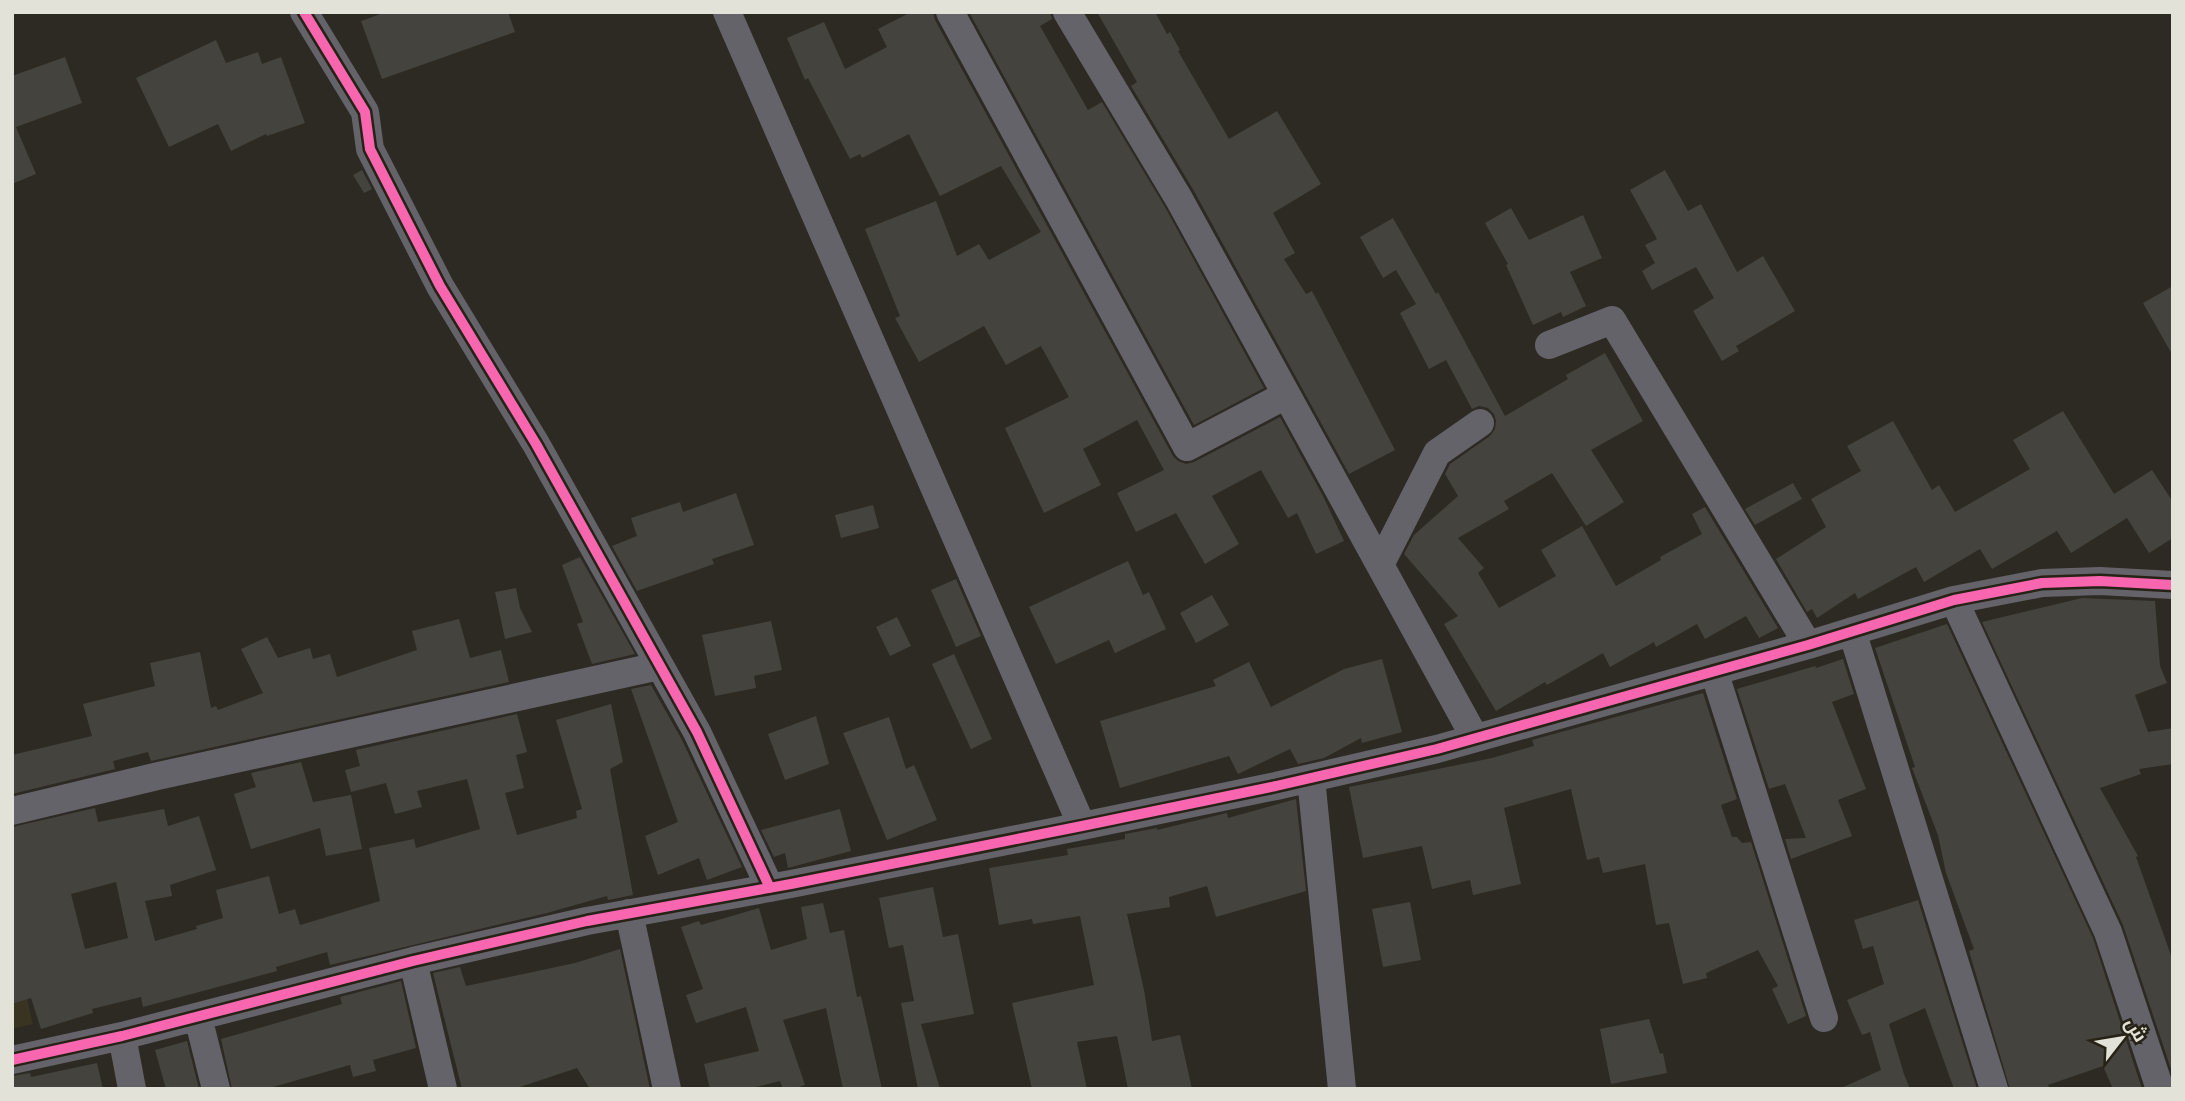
<svg xmlns="http://www.w3.org/2000/svg" width="2185" height="1101" font-family="'Libre Baskerville',Cairo,serif">
	<style>
		.built { fill: #393422 }
		.building { fill: #45433d; fill-rule: evenodd }
		.lines { fill: none; stroke-linecap: round; stroke-linejoin: round }
		.minor { stroke: #646369; stroke-width: 28 }
		.cycleway-casing { stroke: #262216; stroke-width: 15 }
		.cycleway { stroke: #f766af; stroke-width: 10 }
	</style>
	<rect width="100%" height="100%" fill="#2c2a22"/>
	<path class="built" d="M 12,935 L 33,1024 L 12,1029 Z"/>
	<path class="building" d="M 386,12 L 508,12 L 515,32 L 382,79 L 361,21 Z
		M 911,12 L 933,12 L 935,20 L 1173,456 L 1178,461 L 1186,464 L 1194,462 L 1280,417 L 1324,498 L 1344,541 L 1316,554 L 1297,513 L 1288,518 L 1261,470 L 1212,496 L 1239,544 L 1205,564 L 1176,513 L 1136,532 L 1117,493 L 1164,470 L 1137,420 L 1083,449 L 1101,485 L 1044,513 L 1005,428 L 1069,397 L 1041,346 L 1006,365 L 984,326 L 919,362 L 895,318 L 900,316 L 865,229 L 936,201 L 957,256 L 979,244 L 989,260 L 1041,232 L 1001,166 L 940,196 L 909,134 L 862,158 L 860,154 L 850,159 L 808,78 L 805,80 L 787,38 L 824,22 L 845,69 L 887,47 L 878,29 Z
		M 969,12 L 1050,12 L 1052,19 L 1040,26 L 1088,110 L 1102,102 L 1165,207 L 1264,388 L 1194,425 Z
		M 1097,12 L 1155,12 L 1167,34 L 1170,32 L 1180,50 L 1178,51 L 1229,139 L 1277,111 L 1321,184 L 1273,213 L 1295,253 L 1284,259 L 1306,294 L 1312,291 L 1395,450 L 1349,474 L 1194,191 L 1131,86 L 1137,82 Z
		M 216,40 L 226,63 L 258,52 L 262,64 L 281,57 L 305,123 L 267,136 L 266,134 L 231,151 L 218,124 L 169,147 L 136,78 Z
		M 65,57 L 82,103 L 16,127 L 36,174 L 12,184 L 12,76 Z
		M 362,170 L 372,189 L 364,193 L 353,175 Z
		M 1665,170 L 1688,211 L 1701,204 L 1737,272 L 1763,256 L 1795,311 L 1736,346 L 1739,351 L 1722,361 L 1693,311 L 1714,298 L 1696,267 L 1652,290 L 1642,271 L 1655,263 L 1645,245 L 1657,239 L 1630,190 Z
		M 1511,208 L 1529,240 L 1583,215 L 1602,258 L 1570,272 L 1586,306 L 1563,317 L 1561,312 L 1533,325 L 1506,265 L 1508,264 L 1485,223 Z
		M 1393,218 L 1436,294 L 1438,292 L 1505,416 L 1568,379 L 1566,375 L 1605,353 L 1643,421 L 1591,450 L 1624,502 L 1586,526 L 1552,473 L 1504,501 L 1509,509 L 1458,538 L 1484,568 L 1478,573 L 1499,608 L 1556,576 L 1541,550 L 1582,526 L 1616,586 L 1661,560 L 1660,557 L 1702,534 L 1692,514 L 1705,507 L 1778,628 L 1759,638 L 1746,616 L 1705,639 L 1697,624 L 1656,647 L 1654,642 L 1610,667 L 1603,653 L 1547,685 L 1545,682 L 1496,711 L 1444,624 L 1458,616 L 1404,554 L 1414,535 L 1458,496 L 1445,474 L 1450,464 L 1490,436 L 1495,429 L 1496,421 L 1494,414 L 1488,408 L 1479,406 L 1472,409 L 1446,360 L 1429,369 L 1400,313 L 1416,304 L 1396,270 L 1383,278 L 1360,237 Z
		M 2173,286 L 2173,356 L 2143,303 Z
		M 2063,411 L 2114,494 L 2152,470 L 2173,502 L 2173,538 L 2149,553 L 2127,518 L 2071,553 L 2057,531 L 1992,569 L 1980,549 L 1924,582 L 1916,567 L 1858,599 L 1855,593 L 1817,618 L 1812,609 L 1807,612 L 1776,559 L 1826,527 L 1811,499 L 1861,471 L 1847,446 L 1893,421 L 1932,490 L 1939,485 L 1955,512 L 2030,469 L 2013,440 Z
		M 1793,483 L 1802,499 L 1755,525 L 1745,509 Z
		M 736,493 L 754,545 L 712,559 L 714,564 L 637,591 L 612,546 L 637,536 L 631,518 L 680,502 L 683,512 Z
		M 873,505 L 879,528 L 841,538 L 835,515 Z
		M 580,557 L 635,654 L 592,664 L 577,624 L 583,622 L 562,565 Z
		M 1128,561 L 1143,595 L 1149,592 L 1166,629 L 1115,653 L 1109,640 L 1056,664 L 1029,607 Z
		M 956,579 L 981,636 L 956,647 L 931,590 Z
		M 516,588 L 520,608 L 532,632 L 505,639 L 495,592 Z
		M 1212,595 L 1229,625 L 1196,643 L 1180,613 Z
		M 2082,598 L 2155,601 L 2160,666 L 2167,683 L 2135,695 L 2148,732 L 2173,728 L 2173,764 L 2139,769 L 2141,774 L 2100,788 L 2138,856 L 2136,857 L 2173,961 L 2173,1075 L 2123,925 L 1982,622 Z
		M 897,617 L 911,646 L 890,656 L 876,627 Z
		M 459,619 L 470,658 L 501,650 L 509,682 L 151,761 L 148,752 L 113,761 L 115,769 L 12,794 L 12,755 L 92,736 L 83,704 L 155,686 L 150,663 L 200,652 L 211,708 L 216,706 L 218,710 L 263,693 L 241,649 L 267,637 L 278,658 L 310,648 L 313,659 L 330,654 L 337,677 L 417,650 L 412,631 Z
		M 771,621 L 782,670 L 754,676 L 756,688 L 715,696 L 702,635 Z
		M 1947,624 L 2093,938 L 2142,1089 L 2113,1089 L 2103,1066 L 2048,1085 L 2050,1089 L 2010,1089 L 1969,951 L 1974,949 L 1946,873 L 1938,835 L 1912,768 L 1915,767 L 1875,648 Z
		M 954,654 L 992,739 L 971,749 L 932,664 Z
		M 1382,659 L 1402,732 L 1362,743 L 1361,738 L 1324,758 L 1298,764 L 1290,749 L 1238,774 L 1229,756 L 1120,788 L 1100,721 L 1216,686 L 1213,680 L 1249,662 L 1271,707 L 1344,669 Z
		M 1843,659 L 1854,694 L 1832,702 L 1866,789 L 1838,800 L 1852,836 L 1791,859 L 1785,839 L 1806,838 L 1785,784 L 1769,789 L 1737,689 L 1815,666 L 1816,668 Z
		M 651,685 L 682,740 L 742,867 L 707,880 L 699,858 L 658,875 L 645,836 L 678,822 L 631,689 Z
		M 1703,693 L 1737,799 L 1721,805 L 1732,837 L 1737,837 L 1742,843 L 1751,842 L 1806,1016 L 1788,1024 L 1772,989 L 1778,986 L 1758,950 L 1706,973 L 1707,978 L 1683,984 L 1669,923 L 1656,925 L 1645,864 L 1603,873 L 1599,857 L 1587,860 L 1571,789 L 1504,808 L 1521,884 L 1473,895 L 1470,880 L 1432,889 L 1422,846 L 1363,858 L 1349,787 L 1492,758 L 1534,746 L 1532,740 Z
		M 611,704 L 623,762 L 610,769 L 633,895 L 608,900 L 607,896 L 547,913 L 330,965 L 327,952 L 276,967 L 277,971 L 143,1007 L 141,997 L 92,1009 L 93,1013 L 41,1029 L 31,998 L 12,1004 L 12,827 L 95,808 L 98,822 L 164,809 L 168,826 L 199,816 L 216,870 L 170,885 L 172,896 L 145,901 L 155,941 L 197,929 L 196,926 L 223,918 L 216,890 L 269,876 L 279,914 L 295,909 L 300,925 L 380,901 L 369,848 L 414,839 L 416,848 L 480,829 L 467,779 L 417,791 L 422,807 L 395,814 L 386,783 L 351,792 L 345,770 L 360,766 L 356,750 L 517,714 L 527,752 L 516,755 L 524,788 L 505,793 L 517,835 L 577,818 L 576,811 L 582,809 L 556,720 ZM 116,882 L 128,938 L 85,949 L 71,894 Z
		M 816,716 L 829,764 L 785,780 L 768,734 Z
		M 889,717 L 906,769 L 914,765 L 937,820 L 887,840 L 843,733 Z
		M 301,762 L 313,802 L 351,795 L 362,849 L 326,856 L 320,828 L 251,849 L 234,794 L 256,787 L 251,773 Z
		M 1296,799 L 1306,891 L 1216,917 L 1207,886 L 1169,897 L 1170,907 L 1127,914 L 1144,990 L 1152,1041 L 1180,1035 L 1192,1089 L 1128,1089 L 1117,1036 L 1077,1042 L 1087,1089 L 1032,1089 L 1012,1003 L 1094,985 L 1080,916 L 1033,924 L 1032,919 L 999,925 L 989,868 L 1068,855 L 1067,849 L 1125,839 L 1125,834 L 1157,828 L 1157,830 L 1227,813 L 1228,818 Z
		M 840,809 L 851,851 L 788,868 L 785,853 L 774,857 L 761,830 Z
		M 933,887 L 943,937 L 958,934 L 974,1014 L 921,1024 L 940,1089 L 918,1089 L 901,1003 L 914,1001 L 903,945 L 889,948 L 879,898 Z
		M 1918,900 L 1977,1089 L 1954,1089 L 1925,1008 L 1889,1024 L 1904,1074 L 1910,1089 L 1839,1089 L 1881,1070 L 1870,1032 L 1862,1035 L 1847,1000 L 1884,984 L 1873,946 L 1863,949 L 1854,920 Z
		M 1410,902 L 1421,960 L 1383,967 L 1372,909 Z
		M 823,903 L 830,933 L 844,930 L 857,997 L 861,996 L 882,1089 L 843,1089 L 826,1008 L 783,1020 L 805,1085 L 793,1089 L 783,1089 L 780,1081 L 748,1089 L 710,1089 L 704,1064 L 759,1051 L 746,1007 L 696,1023 L 686,995 L 703,989 L 681,927 L 699,921 L 701,925 L 759,908 L 771,950 L 807,939 L 801,907 Z
		M 620,949 L 650,1089 L 590,1089 L 577,1068 L 514,1089 L 462,1089 L 433,973 L 460,967 L 466,986 L 575,963 Z
		M 401,981 L 416,1048 L 373,1060 L 376,1071 L 353,1077 L 350,1065 L 266,1089 L 232,1089 L 221,1039 L 342,1004 L 340,997 Z
		M 1649,1019 L 1660,1054 L 1663,1053 L 1667,1073 L 1611,1084 L 1600,1029 Z
		M 187,1041 L 199,1089 L 166,1089 L 155,1050 Z
		M 97,1063 L 103,1089 L 12,1089 L 12,1076 L 30,1073 L 31,1077 Z"/>
	<g class="lines">
		<path class="minor" d="M 304,12 L 365,112 L 370,149 L 440,286 L 536,444 L 697,732 L 770,888
			M 727,12 L 1082,826
			M 950,12 L 1187,447 L 1286,395
			M 1067,12 L 1179,199 L 1475,738
			M 1549,345 L 1612,320 L 1808,645
			M 1380,565 L 1437,453 L 1480,423
			M 1954,600 L 2108,932 L 2160,1089
			M 1852,631 L 1994,1089
			M 1714,671 L 1824,1018
			M 1311,778 L 1342,1089
			M 12,811 L 158,776 L 659,666
			M 629,913 L 667,1089
			M 413,961 L 443,1089
			M 198,1017 L 216,1089
			M 122,1036 L 132,1089
			M 12,1060 L 122,1036 L 413,961 L 587,921 L 791,884 L 1082,826 L 1276,786 L 1437,749 L 1808,645 L 1954,600 L 2042,583 L 2100,581 L 2173,585"/>
		<defs>
			<path id="cycleway" d="M 304,12 L 365,112 L 370,149 L 440,286 L 536,444 L 697,732 L 770,888
				M 12,1060 L 122,1036 L 413,961 L 587,921 L 791,884 L 1082,826 L 1276,786 L 1437,749 L 1808,645 L 1954,600 L 2042,583 L 2100,581 L 2173,585"/>
		</defs>
		<use href="#cycleway" class="cycleway-casing"/>
		<use href="#cycleway" class="cycleway"/>
	</g>
	<rect width="2185" height="1101" fill="none" stroke="#e3e2d9" stroke-width="28"/>
	<g transform="translate(2122 1038) rotate(59)" stroke="#262216" stroke-width="5" paint-order="stroke">
	<path d="M0-5L12 26L0 18L-12 26Z" fill="#e3e2d9"/>
	<text y="-10" font-size="19" font-weight="bold" text-anchor="middle" fill="#e3e2d9">ش</text>
	</g>
</svg>
